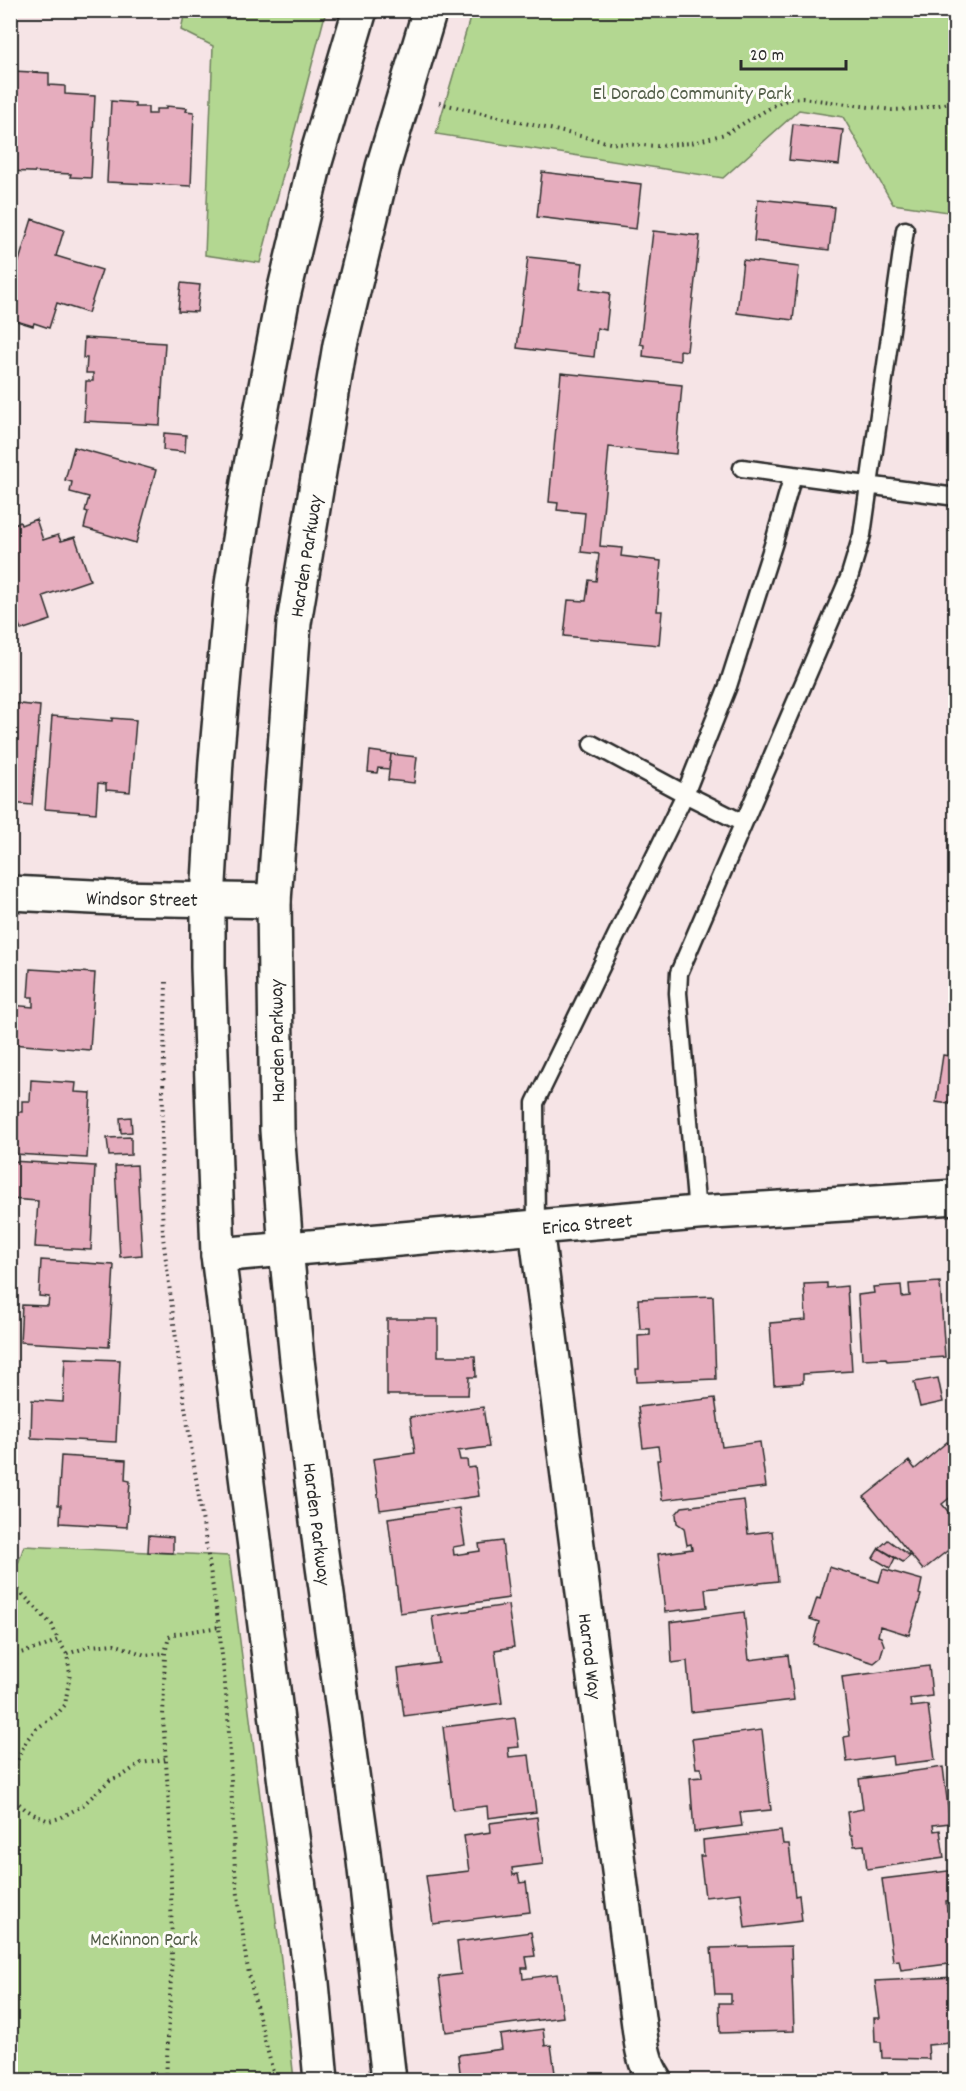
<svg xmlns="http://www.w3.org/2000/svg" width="966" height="2091" font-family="Dekko,sans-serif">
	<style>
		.green { fill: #b3d791; stroke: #6f815e; stroke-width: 1.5 }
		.building { fill: #e6adbe; stroke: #2b2b2b; stroke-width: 1.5 }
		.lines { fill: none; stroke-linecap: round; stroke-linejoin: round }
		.lane-casing { stroke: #2b2b2b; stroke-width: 21 }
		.street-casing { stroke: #2b2b2b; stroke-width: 38 }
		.secondary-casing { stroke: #2b2b2b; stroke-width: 38 }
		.path { stroke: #2b2b2b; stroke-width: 4; stroke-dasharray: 1.5 4.5; stroke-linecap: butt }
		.lane { stroke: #fdfcf7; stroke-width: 16 }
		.street { stroke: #fdfcf7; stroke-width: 33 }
		.secondary { stroke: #fdfcf7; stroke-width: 33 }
		.labels { text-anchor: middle; stroke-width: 6; stroke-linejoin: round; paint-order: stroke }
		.park-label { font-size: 20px; fill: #545f4a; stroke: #fdfcf7 }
		.street-label { font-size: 20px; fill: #2b2b2b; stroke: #fdfcf7 }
	</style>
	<rect width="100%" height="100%" fill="#f6e4e6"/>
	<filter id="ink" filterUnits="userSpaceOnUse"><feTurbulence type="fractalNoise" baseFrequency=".0167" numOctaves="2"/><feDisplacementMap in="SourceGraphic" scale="12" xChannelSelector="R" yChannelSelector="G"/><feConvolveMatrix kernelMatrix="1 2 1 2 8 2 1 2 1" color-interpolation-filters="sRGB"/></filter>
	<g filter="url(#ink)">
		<path class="green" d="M 185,11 L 326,11 L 260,263 L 205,255 L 213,46 L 181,30 Z
			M 472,11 L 955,11 L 955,213 L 893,204 L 843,117 L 799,110 L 723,178 L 436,134 Z
			M 24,1546 L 229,1556 L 281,1959 L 294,2080 L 11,2080 L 10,1578 L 19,1561 Z"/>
		<path class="building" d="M 13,71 L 49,73 L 49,85 L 65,86 L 65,94 L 95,96 L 91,178 L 70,177 L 71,174 L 10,171 Z
			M 111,101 L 135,103 L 135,107 L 148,107 L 148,114 L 156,114 L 156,109 L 166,109 L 166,106 L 187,108 L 186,111 L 194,112 L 191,186 L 107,182 Z
			M 793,124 L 843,130 L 839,165 L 789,160 Z
			M 542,172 L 641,184 L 636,229 L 537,217 Z
			M 758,199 L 834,207 L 829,250 L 754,241 Z
			M 32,219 L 64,230 L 56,256 L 102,270 L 88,313 L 57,303 L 49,328 L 34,323 L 33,326 L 10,319 L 10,276 L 14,277 Z
			M 653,231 L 700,236 L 687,351 L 680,350 L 680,361 L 643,356 L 644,345 L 640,344 Z
			M 528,257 L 583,263 L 580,289 L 610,293 L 606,330 L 597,328 L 594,357 L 517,348 Z
			M 743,260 L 799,267 L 793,320 L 737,313 Z
			M 181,283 L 200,285 L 197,312 L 178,311 Z
			M 84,338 L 165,343 L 160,425 L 84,421 L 86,381 L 93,381 L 93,373 L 86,373 L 87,358 L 83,358 Z
			M 561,373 L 682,385 L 676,454 L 609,447 L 600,546 L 622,548 L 621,556 L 661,561 L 657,611 L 662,611 L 659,645 L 564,636 L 568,600 L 586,601 L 589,580 L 596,581 L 599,554 L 581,552 L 585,513 L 557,510 L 558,503 L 549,502 Z
			M 164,433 L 186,435 L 185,452 L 163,450 Z
			M 74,447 L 156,470 L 136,543 L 84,528 L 88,512 L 85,511 L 89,497 L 70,492 L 72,482 L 65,480 Z
			M 36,519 L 43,540 L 58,535 L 61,541 L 75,537 L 90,580 L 43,596 L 51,620 L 21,630 L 10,600 L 10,525 L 20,522 L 21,525 Z
			M 10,703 L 40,706 L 32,805 L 10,803 Z
			M 52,716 L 112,721 L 112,718 L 136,720 L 130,792 L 106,790 L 106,784 L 98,783 L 96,813 L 45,809 Z
			M 370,751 L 391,754 L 389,769 L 378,768 L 377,773 L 368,772 Z
			M 391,754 L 417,757 L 414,783 L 388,780 Z
			M 30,969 L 95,973 L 90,1050 L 10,1044 L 10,1005 L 33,1007 L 33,997 L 28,997 Z
			M 943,1055 L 956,1057 L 956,1105 L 936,1102 Z
			M 31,1080 L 76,1083 L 75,1092 L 91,1093 L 87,1158 L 14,1154 L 15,1150 L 10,1150 L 10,1112 L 22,1112 L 22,1101 L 30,1101 Z
			M 131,1117 L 132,1132 L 121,1133 L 120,1118 Z
			M 131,1137 L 131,1155 L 109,1156 L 107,1138 Z
			M 11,1161 L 95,1166 L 91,1250 L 35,1247 L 38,1201 L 10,1199 Z
			M 137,1165 L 142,1255 L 120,1257 L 115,1166 Z
			M 41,1260 L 114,1265 L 109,1347 L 20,1342 L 22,1305 L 48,1306 L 49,1297 L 39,1296 Z
			M 940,1282 L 945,1357 L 887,1361 L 886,1358 L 862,1359 L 858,1295 L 874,1293 L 873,1287 L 901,1285 L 902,1297 L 910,1296 L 909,1284 Z
			M 827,1283 L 827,1288 L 847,1286 L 852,1371 L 803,1374 L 803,1383 L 774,1385 L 770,1323 L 806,1320 L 804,1284 Z
			M 713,1296 L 716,1379 L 637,1382 L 636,1369 L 639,1369 L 638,1336 L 650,1335 L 650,1329 L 640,1329 L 638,1299 Z
			M 387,1319 L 438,1319 L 438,1356 L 475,1356 L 476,1377 L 469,1377 L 468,1395 L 387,1395 Z
			M 65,1358 L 120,1360 L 116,1442 L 31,1438 L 32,1400 L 63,1402 Z
			M 938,1378 L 943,1402 L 920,1407 L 914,1382 Z
			M 715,1398 L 722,1447 L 760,1442 L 766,1487 L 662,1500 L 657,1460 L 660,1460 L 658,1446 L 643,1448 L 638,1407 Z
			M 483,1407 L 489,1447 L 458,1451 L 460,1460 L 467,1460 L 468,1468 L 475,1467 L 479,1496 L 380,1510 L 373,1459 L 415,1453 L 410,1417 Z
			M 947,1442 L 956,1452 L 956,1497 L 954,1499 L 952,1496 L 942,1504 L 956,1521 L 956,1544 L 923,1570 L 864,1497 L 909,1461 L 915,1469 Z
			M 61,1456 L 126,1460 L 125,1480 L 130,1481 L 127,1527 L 60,1523 L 61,1505 L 58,1505 Z
			M 744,1500 L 748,1534 L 772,1531 L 778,1581 L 705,1589 L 707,1607 L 665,1612 L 658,1554 L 692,1549 L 691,1544 L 687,1545 L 684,1528 L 677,1523 L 676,1514 L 682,1507 Z
			M 459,1508 L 465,1545 L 453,1547 L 454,1555 L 480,1551 L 479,1544 L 502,1541 L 509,1598 L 400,1613 L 388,1518 Z
			M 149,1535 L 173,1537 L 173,1553 L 148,1552 Z
			M 888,1540 L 910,1556 L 903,1562 L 879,1548 Z
			M 879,1548 L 895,1558 L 890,1568 L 873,1558 Z
			M 829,1567 L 879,1582 L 883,1569 L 922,1580 L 919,1594 L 921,1595 L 909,1635 L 880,1626 L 878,1636 L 881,1637 L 884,1645 L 880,1658 L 874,1663 L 813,1644 L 819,1622 L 810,1619 L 817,1598 L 820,1599 Z
			M 508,1605 L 514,1647 L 495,1650 L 502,1703 L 404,1716 L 398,1669 L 439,1663 L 432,1616 Z
			M 744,1612 L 749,1660 L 788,1655 L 794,1700 L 691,1712 L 687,1661 L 672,1663 L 670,1622 Z
			M 929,1666 L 932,1696 L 910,1699 L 911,1707 L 928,1705 L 935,1760 L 893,1765 L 892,1756 L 847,1762 L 844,1737 L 850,1736 L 842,1677 Z
			M 515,1718 L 519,1747 L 508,1748 L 509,1757 L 529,1755 L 536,1812 L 488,1818 L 487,1806 L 453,1810 L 443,1727 Z
			M 762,1730 L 771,1810 L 740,1813 L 742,1826 L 694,1832 L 690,1778 L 702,1777 L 701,1768 L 696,1768 L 692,1739 Z
			M 943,1767 L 950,1823 L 933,1825 L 934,1831 L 940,1830 L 944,1858 L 867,1869 L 864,1845 L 854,1846 L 852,1835 L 850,1835 L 847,1812 L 863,1809 L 859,1779 Z
			M 537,1817 L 543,1864 L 512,1868 L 513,1875 L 518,1874 L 520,1883 L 526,1882 L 530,1912 L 433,1924 L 426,1876 L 469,1871 L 464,1836 L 491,1832 L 490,1823 Z
			M 781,1831 L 783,1844 L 789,1844 L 795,1896 L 799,1895 L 802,1921 L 745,1928 L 741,1893 L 705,1897 L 700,1856 L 704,1856 L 703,1840 Z
			M 956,1870 L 956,1900 L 946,1901 L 947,1911 L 956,1910 L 956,1963 L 901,1970 L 899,1960 L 893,1961 L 882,1879 Z
			M 531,1932 L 535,1956 L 526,1957 L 528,1968 L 522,1968 L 523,1979 L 557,1974 L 563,2017 L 446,2032 L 439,1977 L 461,1974 L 457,1942 Z
			M 791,1946 L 794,2031 L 720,2033 L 719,2003 L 731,2003 L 731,1994 L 715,1994 L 711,1948 Z
			M 956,1977 L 956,2030 L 949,2030 L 950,2043 L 928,2045 L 929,2059 L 882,2058 L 881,2042 L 875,2042 L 874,2018 L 880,2018 L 875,1981 Z
			M 543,2029 L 545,2046 L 551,2045 L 556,2080 L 461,2080 L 458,2055 L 502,2049 L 500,2035 Z"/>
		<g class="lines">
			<defs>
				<path id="lane" d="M 742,468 L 793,475
					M 743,823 L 685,794 L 728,686 L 774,542 L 793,475 L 956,497
					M 697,1213 L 678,993 L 679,973 L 849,578 L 862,535 L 905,230
					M 536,1228 L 535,1103 L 685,794 L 592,744"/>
				<path id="street" d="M 10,893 L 114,898 L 274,901
					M 536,1228 L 638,2018 C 641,2040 642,2061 655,2080
					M 218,1255 L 697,1213 L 956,1197"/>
				<path id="secondary" d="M 321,2080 L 312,1983 L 288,1807 L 218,1255 L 208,967 L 208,900 L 216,761 L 232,584 L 249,476 L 282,301 L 315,162 L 360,10
					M 389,2080 L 363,1852 L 320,1545 L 297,1360 L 286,1249 L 277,1130 L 274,901 L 294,623 L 340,345 L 383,167 L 430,10"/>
			</defs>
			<use href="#lane" class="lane-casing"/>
			<use href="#street" class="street-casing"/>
			<use href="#secondary" class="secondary-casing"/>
			<path class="path" d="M 439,103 L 610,143 L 657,146 L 691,143 L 725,134 L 775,105 L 789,99 L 802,98 L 892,110 L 917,109 L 956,102
				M 166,982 L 161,1169 L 163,1237 L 183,1394 L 219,1627
				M 10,1581 L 52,1625 L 58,1640 L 45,1646 L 10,1656
				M 67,1654 L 91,1646 L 114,1644 L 145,1655 L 165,1653
				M 10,1776 L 26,1741 L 36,1729 L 58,1713 L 65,1705 L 70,1674 L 67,1654 L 58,1640
				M 10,1796 L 25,1809 L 37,1816 L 49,1821 L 60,1818 L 82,1806 L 110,1780 L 125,1774 L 141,1763 L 165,1759
				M 166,2080 L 172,1955 L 170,1822 L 163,1717 L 165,1653 L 169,1637 L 174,1634 L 219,1627 L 228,1713 L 235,1871 L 246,1959 L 253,1993 L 275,2080"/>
			<use href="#lane" class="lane"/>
			<use href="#street" class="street"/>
			<use href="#secondary" class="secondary"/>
		</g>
	</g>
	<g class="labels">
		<g class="park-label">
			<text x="692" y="99">El Dorado Community Park</text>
			<text x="144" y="1945">McKinnon Park</text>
		</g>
		<g class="street-label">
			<text transform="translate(305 556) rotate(-81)" y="7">Harden Parkway</text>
			<text transform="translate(142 898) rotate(1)" y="7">Windsor Street</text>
			<text transform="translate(276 1041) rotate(-91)" y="7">Harden Parkway</text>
			<text transform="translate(587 1223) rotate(-5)" y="7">Erica Street</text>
			<text transform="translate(318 1524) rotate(83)" y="7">Harden Parkway</text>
			<text transform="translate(591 1656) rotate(83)" y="7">Harrod Way</text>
		</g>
	</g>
	<rect width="966" height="2091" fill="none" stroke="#fdfcf7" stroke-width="36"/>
	<rect x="18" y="18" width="930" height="2055" fill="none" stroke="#2b2b2b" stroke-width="2" filter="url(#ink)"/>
	<path d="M741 60v9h105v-9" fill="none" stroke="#2b2b2b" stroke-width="3"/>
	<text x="750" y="60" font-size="18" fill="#2b2b2b" stroke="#fdfcf7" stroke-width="4.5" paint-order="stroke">20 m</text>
</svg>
